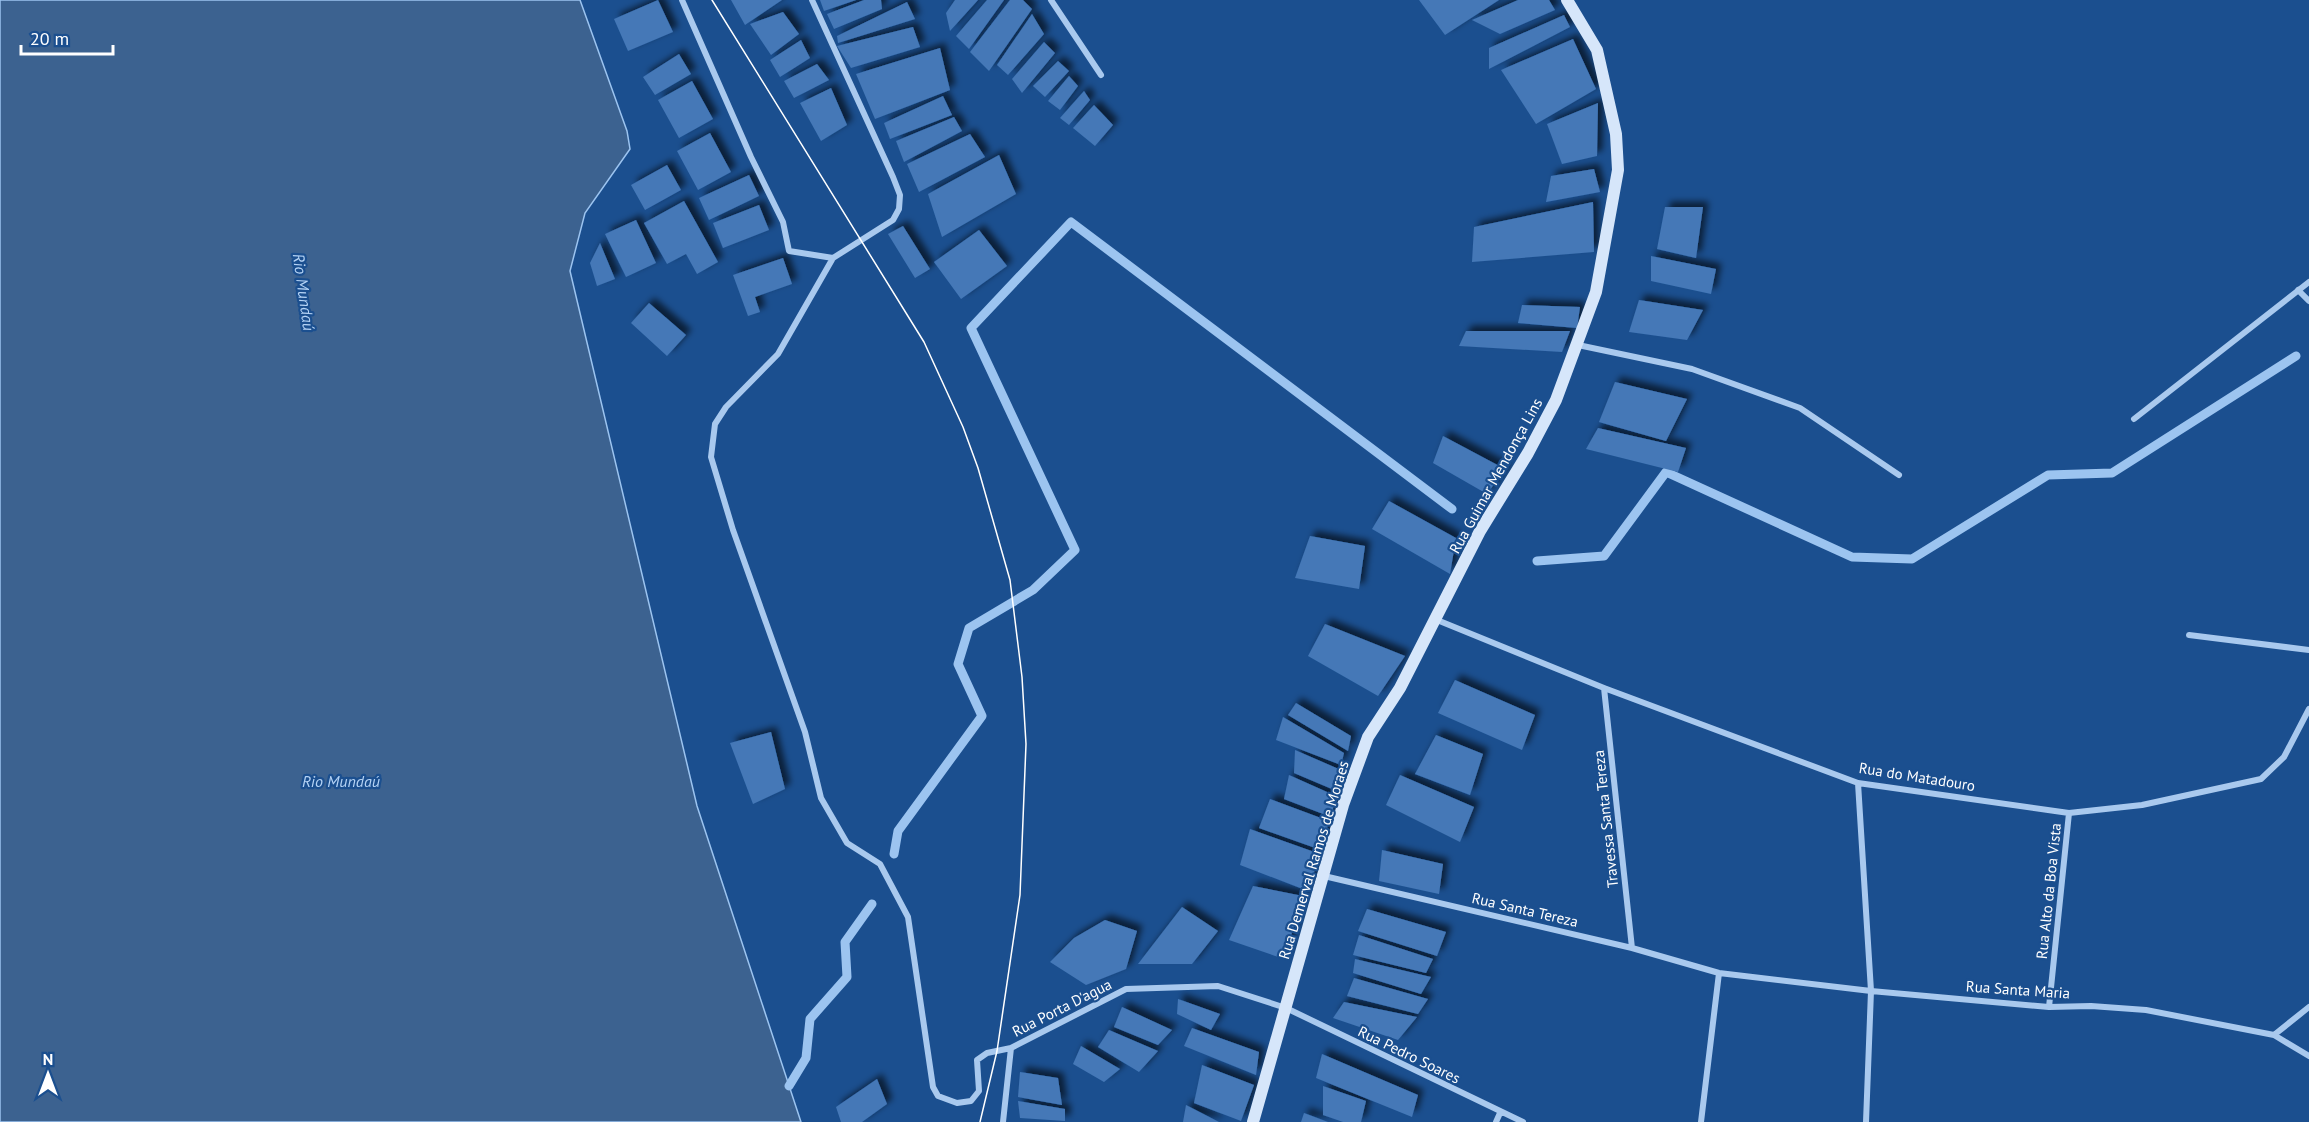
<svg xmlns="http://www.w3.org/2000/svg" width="2309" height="1122" font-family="'PT Sans',sans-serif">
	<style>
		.water { fill: #3c6290; stroke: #9cc4f0; stroke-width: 1.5 }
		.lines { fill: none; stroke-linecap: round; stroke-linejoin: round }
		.stream { stroke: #9cc4f0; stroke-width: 9 }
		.building { fill: #4478b7; filter: url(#shadow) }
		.street { stroke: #a9c9ee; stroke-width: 6 }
		.secondary { stroke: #d6e6fa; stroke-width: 12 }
		.tram { stroke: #fff; stroke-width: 1.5 }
		.labels { text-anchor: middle; stroke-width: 4.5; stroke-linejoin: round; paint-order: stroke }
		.street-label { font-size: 15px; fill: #fff; stroke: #1b4f8f }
		.water-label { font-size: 16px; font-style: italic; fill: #b5d3f5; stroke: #1b4f8f }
	</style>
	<defs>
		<filter id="shadow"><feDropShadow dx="5.5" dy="-5.5" stdDeviation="3" flood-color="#0009"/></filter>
	</defs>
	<rect width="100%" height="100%" fill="#1b4f8f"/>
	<path class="water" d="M 0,0 L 580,0 L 627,131 L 630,149 L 585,213 L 570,271 L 697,806 L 801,1122 L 0,1122 Z"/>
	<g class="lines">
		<path class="stream" d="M 1537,561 L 1604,556 L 1666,472 L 1852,557 L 1912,559 L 2048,475 L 2112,473 L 2296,356
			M 894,854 L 898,831 L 982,716 L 958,664 L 969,628 L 1033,590 L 1075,550 L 971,328 L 1071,222 L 1452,509
			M 789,1086 L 806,1058 L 810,1019 L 847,977 L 845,942 L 872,904"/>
	</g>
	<path class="building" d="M 658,0 L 673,32 L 628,51 L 614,19 Z
		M 731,0 L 782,0 L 745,25 Z
		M 820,0 L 856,0 L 824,11 Z
		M 864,0 L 881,0 L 882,9 L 834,29 L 827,14 Z
		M 955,0 L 978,0 L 950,31 L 946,13 Z
		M 987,0 L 1004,0 L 969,49 L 956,36 Z
		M 1010,0 L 1023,0 L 1032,9 L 989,71 L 970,52 Z
		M 1419,0 L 1499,0 L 1445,35 Z
		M 1518,0 L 1549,0 L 1555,10 L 1500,34 L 1472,20 Z
		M 907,2 L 915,19 L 838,43 L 837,36 Z
		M 783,12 L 799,34 L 771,55 L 750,24 Z
		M 1032,14 L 1044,34 L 1008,75 L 997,65 Z
		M 1564,15 L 1570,27 L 1489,69 L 1489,48 Z
		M 913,27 L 920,47 L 851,68 L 837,46 Z
		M 1573,39 L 1596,89 L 1536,124 L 1501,70 Z
		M 801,40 L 810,58 L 780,77 L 770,60 Z
		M 1044,42 L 1055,53 L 1022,93 L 1012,79 Z
		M 940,48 L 950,90 L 875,119 L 856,74 Z
		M 679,54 L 691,74 L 655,95 L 643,77 Z
		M 1058,61 L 1069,71 L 1045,97 L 1033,86 Z
		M 817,64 L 829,80 L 794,98 L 784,81 Z
		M 1069,76 L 1078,86 L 1060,110 L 1048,101 Z
		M 692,81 L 713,119 L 679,138 L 658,100 Z
		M 831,88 L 847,125 L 821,141 L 800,103 Z
		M 1084,91 L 1090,100 L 1069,125 L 1060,118 Z
		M 943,96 L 952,115 L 890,139 L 884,123 Z
		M 1598,103 L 1597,156 L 1562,164 L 1547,124 Z
		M 1094,105 L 1113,125 L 1095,146 L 1073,128 Z
		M 954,117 L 962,131 L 904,162 L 896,141 Z
		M 710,133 L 731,172 L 698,190 L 677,151 Z
		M 970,134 L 985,157 L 919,192 L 907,164 Z
		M 999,155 L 1016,194 L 942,237 L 928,194 Z
		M 667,165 L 681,190 L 645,210 L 631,185 Z
		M 1594,169 L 1600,192 L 1546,202 L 1551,176 Z
		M 749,175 L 759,196 L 709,220 L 699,198 Z
		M 684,201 L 718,262 L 697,274 L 686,254 L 667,264 L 644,223 Z
		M 1593,202 L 1594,252 L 1472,262 L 1474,227 Z
		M 759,205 L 769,230 L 723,248 L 713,223 Z
		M 1665,207 L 1703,207 L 1696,258 L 1657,249 Z
		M 636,220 L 656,263 L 626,277 L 605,234 Z
		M 903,226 L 930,269 L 915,278 L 888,234 Z
		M 979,230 L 1007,266 L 961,299 L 934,262 Z
		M 600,243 L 615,279 L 597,286 L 590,263 Z
		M 1651,256 L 1716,269 L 1711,294 L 1651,281 Z
		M 783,258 L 792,284 L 755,297 L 760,312 L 748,316 L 733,275 Z
		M 1639,300 L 1703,310 L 1687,340 L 1629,332 Z
		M 649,303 L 686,335 L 667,356 L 631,323 Z
		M 1522,305 L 1580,307 L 1577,328 L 1518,323 Z
		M 1466,331 L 1570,331 L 1562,352 L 1459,346 Z
		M 1615,382 L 1687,399 L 1666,441 L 1599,422 Z
		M 1598,428 L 1686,448 L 1678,472 L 1586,449 Z
		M 1443,436 L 1505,469 L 1487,494 L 1433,463 Z
		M 1389,501 L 1456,538 L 1450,574 L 1372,529 Z
		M 1310,536 L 1365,546 L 1359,589 L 1295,578 Z
		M 1325,624 L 1405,656 L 1378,696 L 1308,656 Z
		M 1455,680 L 1535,715 L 1522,750 L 1438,713 Z
		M 1296,703 L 1351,736 L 1348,751 L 1288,715 Z
		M 1283,717 L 1344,753 L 1341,765 L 1276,740 Z
		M 771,732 L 785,789 L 753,804 L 730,743 Z
		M 1436,735 L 1483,754 L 1470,795 L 1415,774 Z
		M 1295,750 L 1341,770 L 1339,792 L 1294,773 Z
		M 1289,775 L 1336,796 L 1331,817 L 1284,799 Z
		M 1400,775 L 1474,807 L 1460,842 L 1386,805 Z
		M 1270,799 L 1329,821 L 1321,850 L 1259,828 Z
		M 1250,829 L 1320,854 L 1308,891 L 1240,865 Z
		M 1382,850 L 1443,864 L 1439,894 L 1379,881 Z
		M 1253,886 L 1303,896 L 1284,959 L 1229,940 Z
		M 1182,907 L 1218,931 L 1192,964 L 1138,964 Z
		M 1367,909 L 1446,932 L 1437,956 L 1358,931 Z
		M 1105,920 L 1137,931 L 1126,969 L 1086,985 L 1050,962 L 1074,938 Z
		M 1359,935 L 1433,959 L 1426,973 L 1353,955 Z
		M 1355,959 L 1431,977 L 1421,994 L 1353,973 Z
		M 1354,978 L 1428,999 L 1418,1014 L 1347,996 Z
		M 1178,999 L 1220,1014 L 1211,1030 L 1177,1014 Z
		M 1344,1002 L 1417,1017 L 1398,1040 L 1333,1018 Z
		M 1122,1007 L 1172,1030 L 1158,1045 L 1114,1027 Z
		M 1192,1028 L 1259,1052 L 1256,1075 L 1184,1046 Z
		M 1109,1030 L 1158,1051 L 1139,1072 L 1098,1047 Z
		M 1081,1046 L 1120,1069 L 1104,1082 L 1073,1064 Z
		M 1322,1054 L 1418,1095 L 1412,1117 L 1316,1078 Z
		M 1202,1065 L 1254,1085 L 1241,1121 L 1194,1103 Z
		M 1020,1072 L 1058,1078 L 1062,1105 L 1018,1097 Z
		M 877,1079 L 887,1104 L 862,1122 L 841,1122 L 836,1107 Z
		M 1323,1086 L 1366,1101 L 1361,1122 L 1343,1122 L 1323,1115 Z
		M 1018,1101 L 1065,1109 L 1065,1121 L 1020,1118 Z
		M 1186,1105 L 1219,1122 L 1183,1122 Z
		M 1304,1113 L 1328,1122 L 1301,1122 Z"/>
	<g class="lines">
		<path class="street" d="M 682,0 L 751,157 L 783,222 L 789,251 L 833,258
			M 812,0 L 893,177 L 900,195 L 899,209 L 893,220 L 833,258 L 778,354 L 726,407 L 715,424 L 711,457 L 733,530 L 805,732 L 821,798 L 847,843 L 880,864 L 908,917 L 933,1087 L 938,1096 L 957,1103 L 971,1101 L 979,1091 L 977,1060 L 987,1053 L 1011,1048
			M 1051,0 L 1101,75
			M 2298,290 L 2309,301
			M 1578,345 L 1692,369 L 1800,408 L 1899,475
			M 2134,419 L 2309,282
			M 1437,620 L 1604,688 L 1858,783 L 2069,813 L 2142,805 L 2261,779 L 2284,757 L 2309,709
			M 2189,635 L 2309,650
			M 1604,688 L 1632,948
			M 1858,783 L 1871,991 L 1866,1122
			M 1324,876 L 1632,948 L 1719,973 L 1871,991 L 2049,1007 L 2091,1006 L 2146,1010 L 2274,1035 L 2309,1056
			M 2049,1007 L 2069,813
			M 2274,1035 L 2309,1007
			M 1003,1122 L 1011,1048 L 1126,989 L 1218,986 L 1286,1008 L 1523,1122
			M 1496,1122 L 1500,1113
			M 1701,1122 L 1719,973"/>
		<path class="secondary" d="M 1253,1122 L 1343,805 L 1368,737 L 1400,688 L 1480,531 L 1528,453 L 1556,400 L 1596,292 L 1618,170 L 1616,134 L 1597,50 L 1567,0"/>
		<path class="tram" d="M 712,0 L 924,342 L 963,427 L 978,468 L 1010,580 L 1022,677 L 1026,744 L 1020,895 L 997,1051 L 980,1122"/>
	</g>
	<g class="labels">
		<g class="street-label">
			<text transform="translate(1496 476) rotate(-61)" y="5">Rua Guimar Mendonça Lins</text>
			<text transform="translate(1917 777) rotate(9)" y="5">Rua do Matadouro</text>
			<text transform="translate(1606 819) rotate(-96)" y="5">Travessa Santa Tereza</text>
			<text transform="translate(1314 860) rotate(-73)" y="5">Rua Demerval Ramos de Moraes</text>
			<text transform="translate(2049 891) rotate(-84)" y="5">Rua Alto da Boa Vista</text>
			<text transform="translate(1525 910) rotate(13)" y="5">Rua Santa Tereza</text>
			<text transform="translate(2018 990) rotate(4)" y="5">Rua Santa Maria</text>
			<text transform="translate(1062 1008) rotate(-27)" y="5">Rua Porta D'agua</text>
			<text transform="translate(1409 1055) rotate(26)" y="5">Rua Pedro Soares</text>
		</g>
		<g class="water-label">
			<text transform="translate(304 292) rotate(82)" y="6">Rio Mundaú</text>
			<text x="341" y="787">Rio Mundaú</text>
		</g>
	</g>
	<g transform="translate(48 1074)" stroke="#1b4f8f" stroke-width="4.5" paint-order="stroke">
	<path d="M0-4.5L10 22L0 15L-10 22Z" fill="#ffffff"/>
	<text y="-9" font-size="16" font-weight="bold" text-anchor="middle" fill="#ffffff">N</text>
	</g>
	<path d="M21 45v9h92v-9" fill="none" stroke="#ffffff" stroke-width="3"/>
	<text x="30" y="45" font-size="18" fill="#ffffff" stroke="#1b4f8f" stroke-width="4.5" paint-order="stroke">20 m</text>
</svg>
